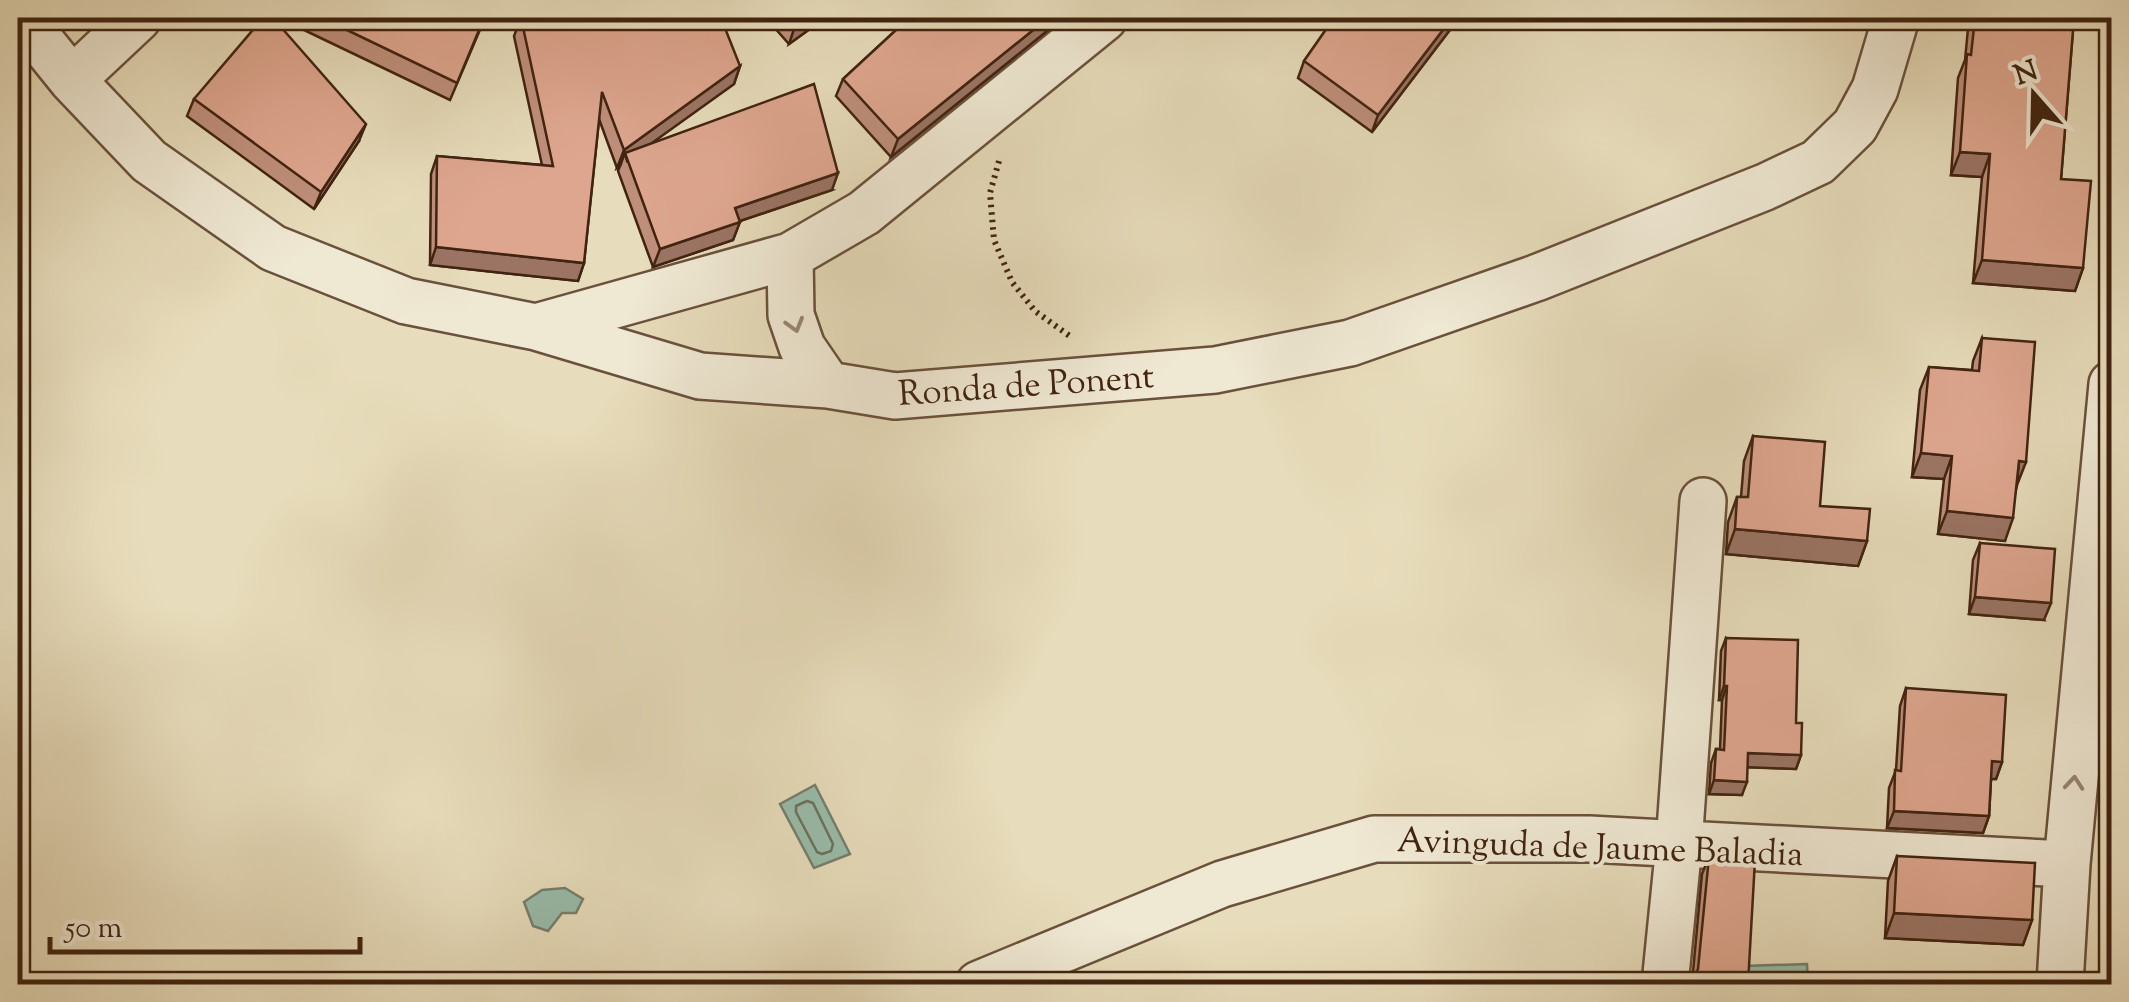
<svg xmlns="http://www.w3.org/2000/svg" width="2129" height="1002" font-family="'Sorts Mill Goudy',serif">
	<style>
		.water { fill: #98bcaa; stroke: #757f6c; stroke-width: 2.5 }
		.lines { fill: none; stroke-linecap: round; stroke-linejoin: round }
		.shore { stroke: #6c705d; stroke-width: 2.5 }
		.minor-casing { stroke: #6a513b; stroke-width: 50 }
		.path { stroke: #402310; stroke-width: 6; stroke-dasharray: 2.5 5; stroke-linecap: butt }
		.minor { stroke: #efe8d3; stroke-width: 45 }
		.wall { fill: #bf8f7b; stroke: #402310; stroke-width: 2.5 }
		.shaded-wall { fill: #9b7464; stroke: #402310; stroke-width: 2.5 }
		.building { fill: #dea68f; stroke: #402310; stroke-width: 2.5 }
		.oneway { stroke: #988672 }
		.labels { text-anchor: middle; stroke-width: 8; stroke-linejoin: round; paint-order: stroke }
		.street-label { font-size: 35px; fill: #402310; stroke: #efe8d3 }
	</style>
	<rect width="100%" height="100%" fill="#e7dcbb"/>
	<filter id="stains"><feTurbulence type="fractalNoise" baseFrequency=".002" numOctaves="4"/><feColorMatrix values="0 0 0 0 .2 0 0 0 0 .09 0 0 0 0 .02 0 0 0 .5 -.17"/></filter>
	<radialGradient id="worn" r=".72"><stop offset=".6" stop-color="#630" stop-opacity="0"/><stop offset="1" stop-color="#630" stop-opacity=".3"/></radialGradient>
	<path class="water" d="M 815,785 L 850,854 L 814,868 L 780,804 Z
		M 565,888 L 583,899 L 576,913 L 562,913 L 548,931 L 533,926 L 524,902 L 542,890 Z
		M 1807,964 L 1808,984 L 1742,984 L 1743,966 Z"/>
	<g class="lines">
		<path class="shore" d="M 807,801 L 813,803 L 833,844 L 831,851 L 822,854 L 817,852 L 796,812 L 796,806 Z"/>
		<defs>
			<path id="minor" d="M 22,18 L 72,80 L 149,161 L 273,248 L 406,301 L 536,327 L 700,376 L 828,385 L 895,396 L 1215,370 L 1350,343 L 1536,278 L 1765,187 L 1818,162 L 1855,126 L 1875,89 L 1896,18
				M 72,80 L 138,18
				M 790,256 L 791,315 L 802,347 L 828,385
				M 536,327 L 790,256 L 864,213 L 1104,18
				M 979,984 L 1222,884 L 1374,839 L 1589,839 L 2067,864
				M 1665,984 L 1679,845 L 1703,501
				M 2060,984 L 2067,864 L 2112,384"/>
		</defs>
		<use href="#minor" class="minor-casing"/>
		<path class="path" d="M 999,161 L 990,193 L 994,240 L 1012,282 L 1035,311 L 1071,337"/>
		<use href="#minor" class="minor"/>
	</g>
	<path class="wall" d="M 279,18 L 485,18 L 450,100 Z
		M 521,18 L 740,66 L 734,84 L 651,143 L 832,190 L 740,221 L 733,240 L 653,267 L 618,171 L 620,166 L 617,168 L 599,119 L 584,263 L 578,281 L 430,265 L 431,174 L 437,156 L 542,165 L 514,36 Z
		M 766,18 L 825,18 L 789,44 Z
		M 909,18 L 1063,18 L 891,157 L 836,96 L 843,79 Z
		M 1334,18 L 1459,18 L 1372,132 L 1298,78 L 1304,61 Z
		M 1969,18 L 2074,18 L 2061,179 L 2083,268 L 2075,291 L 1973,283 L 1982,177 L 1951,175 L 1958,78 L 1965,60 Z
		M 194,99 L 359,141 L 314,209 L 187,116 Z
		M 1982,338 L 2017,485 L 2005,541 L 1938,534 L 1944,479 L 1912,477 L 1920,390 L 1929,367 L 1972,370 L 1973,361 Z
		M 1753,436 L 1820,506 L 1867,541 L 1858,566 L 1726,554 L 1728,522 L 1737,497 L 1741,497 L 1744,461 Z
		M 1980,543 L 2044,620 L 1969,614 L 1973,560 Z
		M 1726,638 L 1796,723 L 1801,755 L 1796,769 L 1747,767 L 1742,795 L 1709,794 L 1711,763 L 1716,749 L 1720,749 L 1722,700 L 1719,700 L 1721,651 Z
		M 1906,688 L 2002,762 L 1996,779 L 1991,779 L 1989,816 L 1983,833 L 1887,828 L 1889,788 L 1896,770 L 1900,706 Z
		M 1897,856 L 2032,920 L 2023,945 L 1885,938 L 1888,881 Z
		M 1709,857 L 1748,984 L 1692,983 L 1702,874 Z
		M 2112,937 L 2112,984 L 2106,984 L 2111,939 Z"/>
	<path class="shaded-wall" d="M 807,18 L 825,18 L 789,44 L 795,26 Z
		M 1048,18 L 1063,18 L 891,157 L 898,139 Z
		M 1452,18 L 1459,18 L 1372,132 L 1378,115 Z
		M 740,66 L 734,84 L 627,161 L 625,153 L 620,166 L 617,168 L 624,150 Z
		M 366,124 L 359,141 L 314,209 L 321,192 Z
		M 1960,152 L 1990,154 L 1982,177 L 1951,175 Z
		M 838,173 L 832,190 L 728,225 L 735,208 Z
		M 740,222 L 733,240 L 653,267 L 660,249 Z
		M 436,247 L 584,263 L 578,281 L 430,265 Z
		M 1982,260 L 2083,268 L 2075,291 L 1973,283 Z
		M 1921,453 L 1952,456 L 1944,479 L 1912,477 Z
		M 2019,461 L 2026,462 L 2017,485 Z
		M 1947,511 L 2013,518 L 2005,541 L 1938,534 Z
		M 1735,529 L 1867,541 L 1858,566 L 1726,554 Z
		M 1975,597 L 2051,603 L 2044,620 L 1969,614 Z
		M 1724,686 L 1727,686 L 1722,700 L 1719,700 Z
		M 1748,753 L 1801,755 L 1796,769 L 1743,767 Z
		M 1992,761 L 2002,762 L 1996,779 L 1985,779 Z
		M 1714,780 L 1747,782 L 1742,795 L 1709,794 Z
		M 1894,811 L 1989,816 L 1983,833 L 1887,828 Z
		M 1894,913 L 2032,920 L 2023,945 L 1885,938 Z"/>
	<path class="building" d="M 263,18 L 273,18 L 366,124 L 321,192 L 194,99 Z
		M 322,18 L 484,18 L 457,83 Z
		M 521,18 L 721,18 L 740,66 L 624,150 L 602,92 L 584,263 L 436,247 L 437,156 L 553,166 Z
		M 788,18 L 807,18 L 795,26 Z
		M 909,18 L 1048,18 L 898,139 L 843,79 Z
		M 1334,18 L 1452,18 L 1378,115 L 1304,61 Z
		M 1975,18 L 2074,18 L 2061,179 L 2091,181 L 2083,268 L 1982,260 L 1990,154 L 1960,152 L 1967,54 L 1971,55 Z
		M 814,84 L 838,173 L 735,208 L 740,222 L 660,249 L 625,153 Z
		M 1982,338 L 2035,342 L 2026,462 L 2019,461 L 2013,518 L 1947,511 L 1952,456 L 1921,453 L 1929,367 L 1979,371 Z
		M 1753,436 L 1825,442 L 1820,506 L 1870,509 L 1867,541 L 1735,529 L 1737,497 L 1748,497 Z
		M 1980,543 L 2055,549 L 2051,603 L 1975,597 Z
		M 1726,638 L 1798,640 L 1796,723 L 1802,723 L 1801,755 L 1748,753 L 1747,782 L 1714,780 L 1716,749 L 1724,750 L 1727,686 L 1724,686 Z
		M 1906,688 L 2006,695 L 2002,762 L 1992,761 L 1989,816 L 1894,811 L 1895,770 L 1901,771 Z
		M 1897,856 L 2035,863 L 2032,920 L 1894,913 Z
		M 1709,857 L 1755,860 L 1748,984 L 1691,984 L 1698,969 Z"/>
	<defs><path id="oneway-chevron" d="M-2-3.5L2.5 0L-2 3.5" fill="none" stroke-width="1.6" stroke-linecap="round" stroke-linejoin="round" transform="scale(2.5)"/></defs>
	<g class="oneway">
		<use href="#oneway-chevron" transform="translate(795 325) rotate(74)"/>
		<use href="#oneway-chevron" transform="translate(2074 783) rotate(-85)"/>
	</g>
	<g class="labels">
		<g class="street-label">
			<text transform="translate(1026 384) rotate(-4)" y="12">Ronda de Ponent</text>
			<text transform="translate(1600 846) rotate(2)" y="12">Avinguda de Jaume Baladia</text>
		</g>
	</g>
	<rect width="2129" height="1002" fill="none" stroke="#e7dcbb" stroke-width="60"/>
	<rect x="20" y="20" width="2089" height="962" fill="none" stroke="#402310" stroke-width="5"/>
	<rect x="30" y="30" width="2069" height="942" fill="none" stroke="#402310" stroke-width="2.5"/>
	<g transform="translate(2034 95) rotate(340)" stroke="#efe8d3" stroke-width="8" paint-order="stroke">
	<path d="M0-8L18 38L0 25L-18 38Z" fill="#402310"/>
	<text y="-15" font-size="28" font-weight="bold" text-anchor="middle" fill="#402310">N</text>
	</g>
	<path d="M50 937v15h310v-15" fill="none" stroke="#402310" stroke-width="5"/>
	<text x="65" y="937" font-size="30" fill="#402310" stroke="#efe8d3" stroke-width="8" paint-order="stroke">50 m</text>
	<rect width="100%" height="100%" filter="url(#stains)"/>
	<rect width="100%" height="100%" fill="url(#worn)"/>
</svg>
